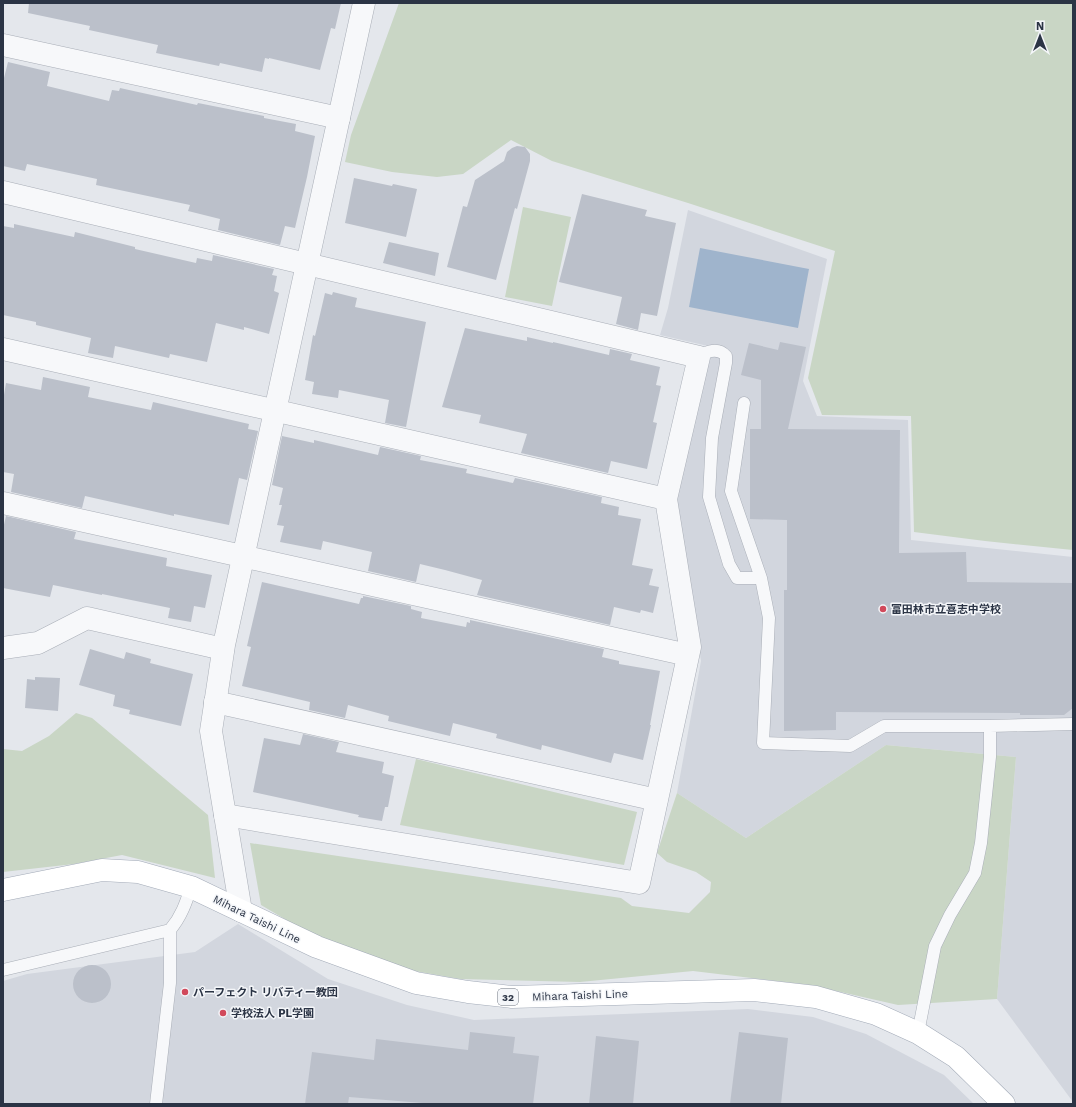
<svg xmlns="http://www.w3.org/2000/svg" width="1076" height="1107" font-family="'Work Sans','Noto Sans JP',sans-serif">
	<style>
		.built { fill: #d2d6de }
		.green { fill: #c9d6c5 }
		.water { fill: #9fb4cc }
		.building { fill: #bbc0ca }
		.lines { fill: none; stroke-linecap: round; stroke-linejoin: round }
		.service-casing { stroke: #a9aeb7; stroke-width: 13 }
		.minor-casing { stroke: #a9aeb7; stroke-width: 23 }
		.tertiary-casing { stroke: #a9aeb7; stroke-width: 23 }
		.primary-casing { stroke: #a3abb8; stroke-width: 23 }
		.service { stroke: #f7f8fa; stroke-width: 12 }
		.minor { stroke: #f7f8fa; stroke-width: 22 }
		.tertiary { stroke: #f7f8fa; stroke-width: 22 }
		.primary { stroke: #fff; stroke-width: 22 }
		.poi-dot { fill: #d1495b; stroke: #f4f6f9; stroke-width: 1.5 }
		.labels { text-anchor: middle; stroke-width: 3; stroke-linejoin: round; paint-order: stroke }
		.shield { fill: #f4f6f9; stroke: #676e7b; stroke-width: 1 }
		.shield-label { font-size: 10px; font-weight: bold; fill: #2b3445 }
		.poi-label { font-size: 11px; font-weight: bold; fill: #2b3445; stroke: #f4f6f9; text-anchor: start }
		.street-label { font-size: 11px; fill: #2b3445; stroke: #f4f6f9 }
	</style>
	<rect width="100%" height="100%" fill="#e4e7ec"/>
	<path class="built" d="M 688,210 L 827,259 L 803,381 L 817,416 L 908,420 L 911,540 L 1073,557 L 1073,1102 L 997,999 L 1016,757 L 886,745 L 746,838 L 677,793 L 701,661 L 676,505 L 708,346 L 660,335 L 668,308 Z
		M 238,924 L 328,979 L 407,1005 L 474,1020 L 748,1009 L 813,1017 L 866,1034 L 944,1075 L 974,1104 L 3,1104 L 3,981 L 27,974 L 195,952 Z"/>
	<path class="green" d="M 399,3 L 1073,3 L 1073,550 L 985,541 L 914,532 L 911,416 L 822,415 L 808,378 L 835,251 L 688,203 L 552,161 L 511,140 L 463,174 L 437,177 L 392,172 L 345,162 L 351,135 Z
		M 523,207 L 571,217 L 552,306 L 505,297 Z
		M 76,713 L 92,718 L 208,815 L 215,878 L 122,855 L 74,864 L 3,872 L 3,749 L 22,751 L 49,736 Z
		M 886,745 L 1016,757 L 997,999 L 898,1005 L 810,985 L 693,971 L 580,982 L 460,979 L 409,970 L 317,938 L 261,905 L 250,843 L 621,898 L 632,906 L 689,913 L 710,892 L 711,882 L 696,872 L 667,862 L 657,853 L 677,793 L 746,838 Z
		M 416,759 L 637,812 L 624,865 L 400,825 Z"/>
	<path class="water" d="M 700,248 L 809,269 L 798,328 L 689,307 Z"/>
	<path class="building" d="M 29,3 L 341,3 L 335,29 L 331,28 L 320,70 L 269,58 L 269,59 L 265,58 L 262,72 L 220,63 L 219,66 L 156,53 L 158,45 L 89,30 L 90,26 L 28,13 Z
		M 8,62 L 50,72 L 47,86 L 109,101 L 112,90 L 119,91 L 120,88 L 197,105 L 198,103 L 264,116 L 264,118 L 296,124 L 295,131 L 315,136 L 307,177 L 295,228 L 285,226 L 280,245 L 218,230 L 220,219 L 188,211 L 190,205 L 96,185 L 97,179 L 27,164 L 25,171 L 3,166 L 3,82 Z
		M 517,146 L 525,147 L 530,154 L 530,161 L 517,209 L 515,208 L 496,280 L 447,267 L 463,206 L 467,207 L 475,180 L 504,161 L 507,152 L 512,148 Z
		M 354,178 L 392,186 L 393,184 L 417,189 L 406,237 L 345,223 Z
		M 582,194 L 647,210 L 645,216 L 676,223 L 657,316 L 641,313 L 638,330 L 616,324 L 622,297 L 559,282 Z
		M 14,224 L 74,237 L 75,232 L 135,247 L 135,249 L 196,263 L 197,258 L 212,261 L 213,255 L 274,269 L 272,275 L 277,276 L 274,291 L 279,293 L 269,334 L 244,327 L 244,330 L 216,323 L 207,362 L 170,354 L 169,358 L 115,346 L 113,358 L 88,353 L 91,338 L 36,325 L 36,322 L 3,315 L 3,226 L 14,228 Z
		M 389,242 L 439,253 L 435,276 L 383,263 Z
		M 333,292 L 357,298 L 355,307 L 426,322 L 406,427 L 385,423 L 389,400 L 339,390 L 338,398 L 312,394 L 314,382 L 305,380 L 313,335 L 315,336 L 325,293 L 332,295 Z
		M 465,328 L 527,341 L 527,337 L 553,343 L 553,342 L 609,355 L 610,349 L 632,354 L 630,360 L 660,367 L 656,385 L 661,386 L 653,422 L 657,423 L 647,469 L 611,461 L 608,473 L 521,453 L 527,434 L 479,423 L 481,415 L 442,407 Z
		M 780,342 L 806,347 L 788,429 L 900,430 L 899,553 L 966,552 L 967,582 L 1073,583 L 1073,708 L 1064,715 L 1020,715 L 1020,713 L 836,712 L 836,730 L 784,731 L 784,590 L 787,590 L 787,520 L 750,519 L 750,429 L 761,429 L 761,380 L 741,375 L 749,343 L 778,350 Z
		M 43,377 L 90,387 L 88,397 L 151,410 L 153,402 L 249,424 L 248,429 L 258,431 L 247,480 L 239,478 L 229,525 L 174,514 L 174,516 L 85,496 L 82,508 L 11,492 L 14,474 L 3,472 L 3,401 L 6,383 L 41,390 Z
		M 282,436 L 314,443 L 314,440 L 378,455 L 380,447 L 421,456 L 420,460 L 467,469 L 466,473 L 513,483 L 515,478 L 602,497 L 601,503 L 619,507 L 618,515 L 641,519 L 632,565 L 653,569 L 649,585 L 659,587 L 653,613 L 641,610 L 640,613 L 614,607 L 610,625 L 477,595 L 482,580 L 445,570 L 420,564 L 416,582 L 368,571 L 372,552 L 323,541 L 321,550 L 280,542 L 284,526 L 277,525 L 282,505 L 279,505 L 283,488 L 272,485 Z
		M 6,516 L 76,532 L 74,539 L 167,558 L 166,566 L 212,575 L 205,608 L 194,606 L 191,622 L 168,618 L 170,608 L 102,594 L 102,595 L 53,585 L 50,597 L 3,588 L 3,529 Z
		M 262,582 L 359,604 L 361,598 L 363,598 L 363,596 L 411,606 L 411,609 L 422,612 L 421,618 L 466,627 L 467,622 L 470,623 L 470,620 L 604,649 L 602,657 L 619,661 L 619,664 L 660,671 L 650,725 L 651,725 L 643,760 L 614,753 L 611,763 L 542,745 L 541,750 L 496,738 L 497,734 L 453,723 L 450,736 L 388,721 L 389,716 L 348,705 L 345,718 L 309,710 L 310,702 L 242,686 L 251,647 L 247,646 Z
		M 90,649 L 124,659 L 126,652 L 151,659 L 150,663 L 193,674 L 181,726 L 129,714 L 130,710 L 113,706 L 115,695 L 79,685 Z
		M 35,677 L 60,678 L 58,711 L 25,708 L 27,679 L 35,680 Z
		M 303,734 L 339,742 L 336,752 L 384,762 L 382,773 L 394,776 L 388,807 L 385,807 L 382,821 L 358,817 L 359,815 L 253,792 L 264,738 L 300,745 Z
		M73 984a19 19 0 1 1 38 0a19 19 0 1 1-38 0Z
		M 470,1032 L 515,1037 L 513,1053 L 539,1056 L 533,1104 L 435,1104 L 349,1097 L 348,1104 L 305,1104 L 312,1052 L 374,1060 L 376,1039 L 468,1050 Z
		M 739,1032 L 788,1038 L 781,1104 L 730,1104 Z
		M 596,1036 L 639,1041 L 633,1104 L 589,1104 Z"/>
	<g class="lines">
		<defs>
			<path id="service" d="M 699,357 C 707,351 718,347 726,356 L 726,363 L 712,438 L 709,497 L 729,564 L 737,578 L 761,578 L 769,618 L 763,743 L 850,746 L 884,726 L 990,726 L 1073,724
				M 744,403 L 731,491 L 761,578
				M 3,970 L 170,930 C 181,917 186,903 191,887
				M 918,1033 L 935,946 L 950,915 L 975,873 L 981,843 L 990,757 L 990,726
				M 156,1104 L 170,983 L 170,930"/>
			<path id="minor" d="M 3,45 L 339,118
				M 3,192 L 699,357 L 666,499 L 690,647 L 639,883 L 225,815
				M 3,349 L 666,499
				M 3,503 L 688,655
				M 3,648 L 38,643 L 87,618 L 223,649
				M 215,702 L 657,800"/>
			<path id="tertiary" d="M 241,911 L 211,731 L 224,645 L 364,3"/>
			<path id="primary" d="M 3,890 L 102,870 L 138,872 L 191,887 L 317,947 L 416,983 L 468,992 L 512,997 L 754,990 L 816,997 L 876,1014 L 918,1033 L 956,1057 L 1004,1104"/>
		</defs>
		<use href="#service" class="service-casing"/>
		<use href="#minor" class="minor-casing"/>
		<use href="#tertiary" class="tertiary-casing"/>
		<use href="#primary" class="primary-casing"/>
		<use href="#service" class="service"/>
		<use href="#minor" class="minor"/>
		<use href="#tertiary" class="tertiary"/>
		<use href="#primary" class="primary"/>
	</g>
	<g class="poi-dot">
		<circle cx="883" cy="609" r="4"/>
		<circle cx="185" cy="992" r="4"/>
		<circle cx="223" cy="1013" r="4"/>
	</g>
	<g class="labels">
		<rect class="shield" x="498" y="989" width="20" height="16" rx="3"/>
		<g class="shield-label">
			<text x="508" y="1001">32</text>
		</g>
		<g class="poi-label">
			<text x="891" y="613">富田林市立喜志中学校</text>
			<text x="193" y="996">パーフェクト リバティー教団</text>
			<text x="231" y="1017">学校法人 PL学園</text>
		</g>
		<g class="street-label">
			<text transform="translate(257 919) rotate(26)" y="4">Mihara Taishi Line</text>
			<text transform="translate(580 995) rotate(-2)" y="4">Mihara Taishi Line</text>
		</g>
	</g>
	<rect width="1076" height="1107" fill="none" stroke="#2b3445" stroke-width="8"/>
	<g transform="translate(1040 36)" stroke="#f4f6f9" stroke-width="3" paint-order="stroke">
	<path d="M0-3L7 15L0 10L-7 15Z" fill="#2b3445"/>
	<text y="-6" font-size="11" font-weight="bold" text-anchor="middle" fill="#2b3445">N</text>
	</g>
</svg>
